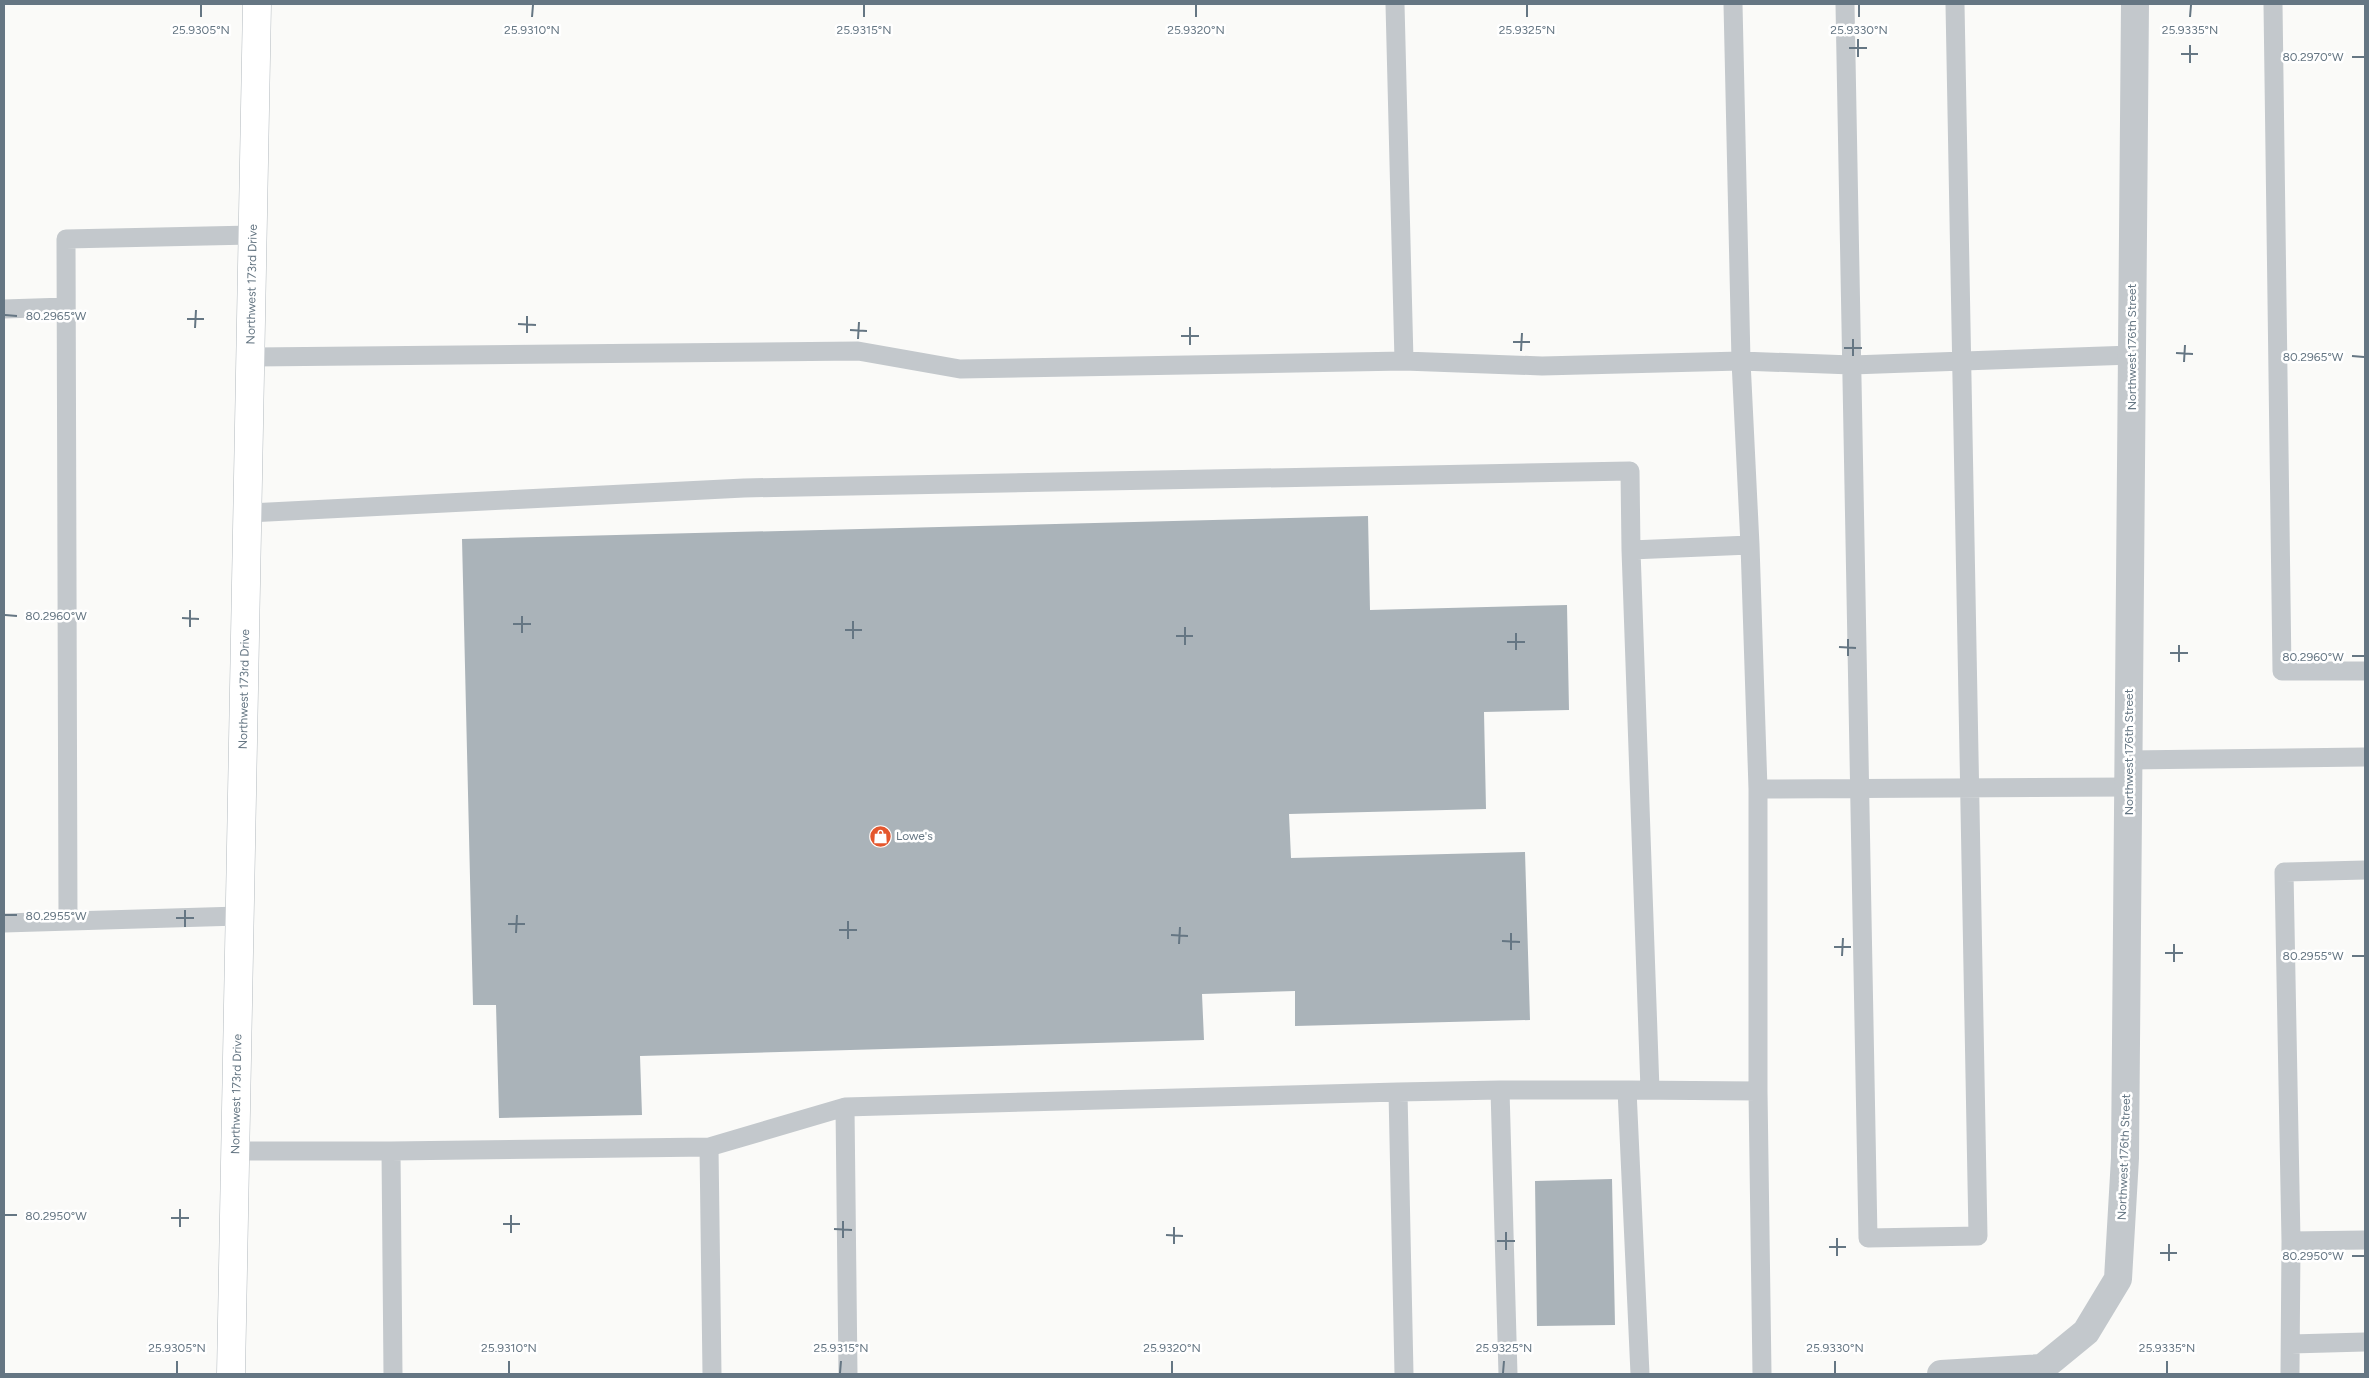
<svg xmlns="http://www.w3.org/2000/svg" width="2369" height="1378" font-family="Figtree,sans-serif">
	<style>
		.building { fill: #aab3b9 }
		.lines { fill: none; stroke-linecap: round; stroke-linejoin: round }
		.secondary-casing { stroke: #b3babf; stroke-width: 29 }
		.lane { stroke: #c3c8cc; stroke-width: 19 }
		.street { stroke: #c3c8cc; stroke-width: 28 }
		.secondary { stroke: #fff; stroke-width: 28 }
		.ticks { fill: none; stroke: #657683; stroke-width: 2 }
		.labels { text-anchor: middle; stroke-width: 5; stroke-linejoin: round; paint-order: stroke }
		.street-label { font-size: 12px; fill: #657683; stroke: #fff }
		.poi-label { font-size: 12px; fill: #657683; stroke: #fff; text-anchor: start }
		.ticks-label { font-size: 12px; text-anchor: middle; fill: #657683; stroke: #fff; stroke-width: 5; stroke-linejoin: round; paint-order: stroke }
	</style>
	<rect width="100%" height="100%" fill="#fafaf8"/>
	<path class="building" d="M 1368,516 L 1370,610 L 1567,605 L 1569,710 L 1484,712 L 1486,809 L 1289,814 L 1291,858 L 1525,852 L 1530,1020 L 1295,1026 L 1295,991 L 1202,994 L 1204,1040 L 640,1056 L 642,1115 L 499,1118 L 496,1005 L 473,1005 L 462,539 Z
		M 1612,1179 L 1615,1325 L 1537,1326 L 1535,1181 Z"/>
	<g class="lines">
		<defs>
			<g id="secondary">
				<path id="s1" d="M 231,1374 L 257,4"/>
			</g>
		</defs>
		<use href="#secondary" class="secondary-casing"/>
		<path class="lane" d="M 1395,4 L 1404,361 L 1542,366 L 1741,361 L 1733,4
			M 1845,4 L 1868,1238 L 1978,1236 L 1955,4
			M 2273,4 L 2282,671 L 2365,671
			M 4,309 L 66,307
			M 250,357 L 858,351 L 960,369 L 1404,361
			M 247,513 L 744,488 L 1630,471 L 1631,550
			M 1750,545 L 1741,361 L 1852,365 L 2132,355
			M 2128,760 L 2365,757
			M 2365,870 L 2284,872 L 2291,1241 L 2365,1240
			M 68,921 L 66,239 L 252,235
			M 4,923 L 239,916
			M 1500,1090 L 1627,1090 L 1640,1374
			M 1627,1090 L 1758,1091 L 1762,1374
			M 1650,1090 L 1631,550 L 1750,545 L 1758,789
			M 1758,1091 L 1758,789 L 2128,787
			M 1398,1092 L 1500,1090 L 1508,1374
			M 845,1107 L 1398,1092 L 1404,1374
			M 709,1147 L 712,1374
			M 235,1151 L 391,1151
			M 2291,1344 L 2365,1342
			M 393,1374 L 391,1151 L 709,1147 L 845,1107 L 848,1374
			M 2290,1374 L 2291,1241"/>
		<path class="street" d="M 1941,1374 L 2042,1368 L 2086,1332 L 2118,1279 L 2125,1158 L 2135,4"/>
		<use href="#secondary" class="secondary"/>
	</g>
	<path class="ticks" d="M 201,17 L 201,5M 532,17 L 533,5M 864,17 L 864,5M 1196,17 L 1196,5M 1527,17 L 1527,5M 1859,17 L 1859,5M 2190,17 L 2191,5M 1849,48 L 1867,48M 2181,54 L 2198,54M 1858,57 L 1858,39M 2352,57 L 2364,57M 2190,63 L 2190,45M 5,315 L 17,316M 187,319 L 204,319M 518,324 L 536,325M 195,328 L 196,310M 850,330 L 867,331M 527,333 L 527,316M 1181,336 L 1199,336M 858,339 L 859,322M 1513,342 L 1530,342M 1190,345 L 1190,327M 1844,348 L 1862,348M 1521,351 L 1522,333M 2176,353 L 2193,354M 1853,356 L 1853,339M 2352,356 L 2364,357M 2184,362 L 2185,345M 5,615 L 17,616M 182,618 L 199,619M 513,624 L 531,624M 190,627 L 190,610M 845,630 L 862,630M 522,633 L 522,616M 1176,636 L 1193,636M 853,639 L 853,621M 1507,642 L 1525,642M 1185,645 L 1185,627M 1839,647 L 1856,648M 1516,650 L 1516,633M 2170,653 L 2188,653M 1848,656 L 1848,639M 2352,656 L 2364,656M 2179,662 L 2179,645M 5,915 L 17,915M 176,918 L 194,918M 508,924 L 525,924M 185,927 L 185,910M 839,930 L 857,930M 516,933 L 517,915M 1171,935 L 1188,936M 848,939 L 848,921M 1502,941 L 1520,942M 1179,944 L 1180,927M 1834,947 L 1851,947M 1511,950 L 1511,933M 2165,953 L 2183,953M 1842,956 L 1843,938M 2352,956 L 2364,956M 2174,962 L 2174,944M 5,1215 L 17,1215M 171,1218 L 189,1218M 503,1224 L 520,1224M 180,1227 L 180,1209M 834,1229 L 852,1230M 511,1233 L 511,1215M 1166,1235 L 1183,1236M 843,1238 L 843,1221M 1497,1241 L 1515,1241M 1174,1244 L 1174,1227M 1829,1247 L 1846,1247M 1506,1250 L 1506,1232M 2160,1253 L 2177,1253M 1837,1256 L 1837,1238M 2352,1256 L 2364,1256M 2169,1261 L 2169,1244M 177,1373 L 177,1361M 509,1373 L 509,1361M 840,1373 L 841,1361M 1172,1373 L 1172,1361M 1503,1373 L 1504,1361M 1835,1373 L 1835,1361M 2167,1373 L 2167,1361"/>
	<defs>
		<symbol id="shop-disc" viewBox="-11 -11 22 22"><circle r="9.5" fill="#e4572e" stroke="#fff"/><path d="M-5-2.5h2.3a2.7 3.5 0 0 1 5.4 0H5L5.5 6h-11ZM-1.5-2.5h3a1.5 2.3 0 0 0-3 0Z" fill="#fff"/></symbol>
	</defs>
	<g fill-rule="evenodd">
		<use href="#shop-disc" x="868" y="824" width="25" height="25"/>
	</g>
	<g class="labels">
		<g class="street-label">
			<text dy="4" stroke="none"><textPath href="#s1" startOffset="1090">Northwest 173rd Drive</textPath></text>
			<text transform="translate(2132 347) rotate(-90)" y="4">Northwest 176th Street</text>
			<text dy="4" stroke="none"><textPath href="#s1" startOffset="685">Northwest 173rd Drive</textPath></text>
			<text transform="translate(2129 752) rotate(-90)" y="4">Northwest 176th Street</text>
			<text dy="4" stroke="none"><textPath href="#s1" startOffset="280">Northwest 173rd Drive</textPath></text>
			<text transform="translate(2124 1157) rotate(-88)" y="4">Northwest 176th Street</text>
		</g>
		<g class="poi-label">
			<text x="896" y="840">Lowe's</text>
		</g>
	</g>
	<g class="ticks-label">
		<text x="201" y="34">25.9305°N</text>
		<text x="532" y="34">25.9310°N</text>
		<text x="864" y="34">25.9315°N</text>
		<text x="1196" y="34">25.9320°N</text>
		<text x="1527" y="34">25.9325°N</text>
		<text x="1859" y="34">25.9330°N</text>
		<text x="2190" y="34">25.9335°N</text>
		<text x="2313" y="61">80.2970°W</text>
		<text x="56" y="320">80.2965°W</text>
		<text x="2313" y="361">80.2965°W</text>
		<text x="56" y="620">80.2960°W</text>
		<text x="2313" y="661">80.2960°W</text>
		<text x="56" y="920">80.2955°W</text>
		<text x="2313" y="960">80.2955°W</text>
		<text x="56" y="1220">80.2950°W</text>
		<text x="2313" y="1260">80.2950°W</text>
		<text x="177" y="1352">25.9305°N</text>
		<text x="509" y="1352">25.9310°N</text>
		<text x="841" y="1352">25.9315°N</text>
		<text x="1172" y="1352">25.9320°N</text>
		<text x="1504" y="1352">25.9325°N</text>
		<text x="1835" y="1352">25.9330°N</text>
		<text x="2167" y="1352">25.9335°N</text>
	</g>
	<rect width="2369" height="1378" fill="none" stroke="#657683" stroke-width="10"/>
</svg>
